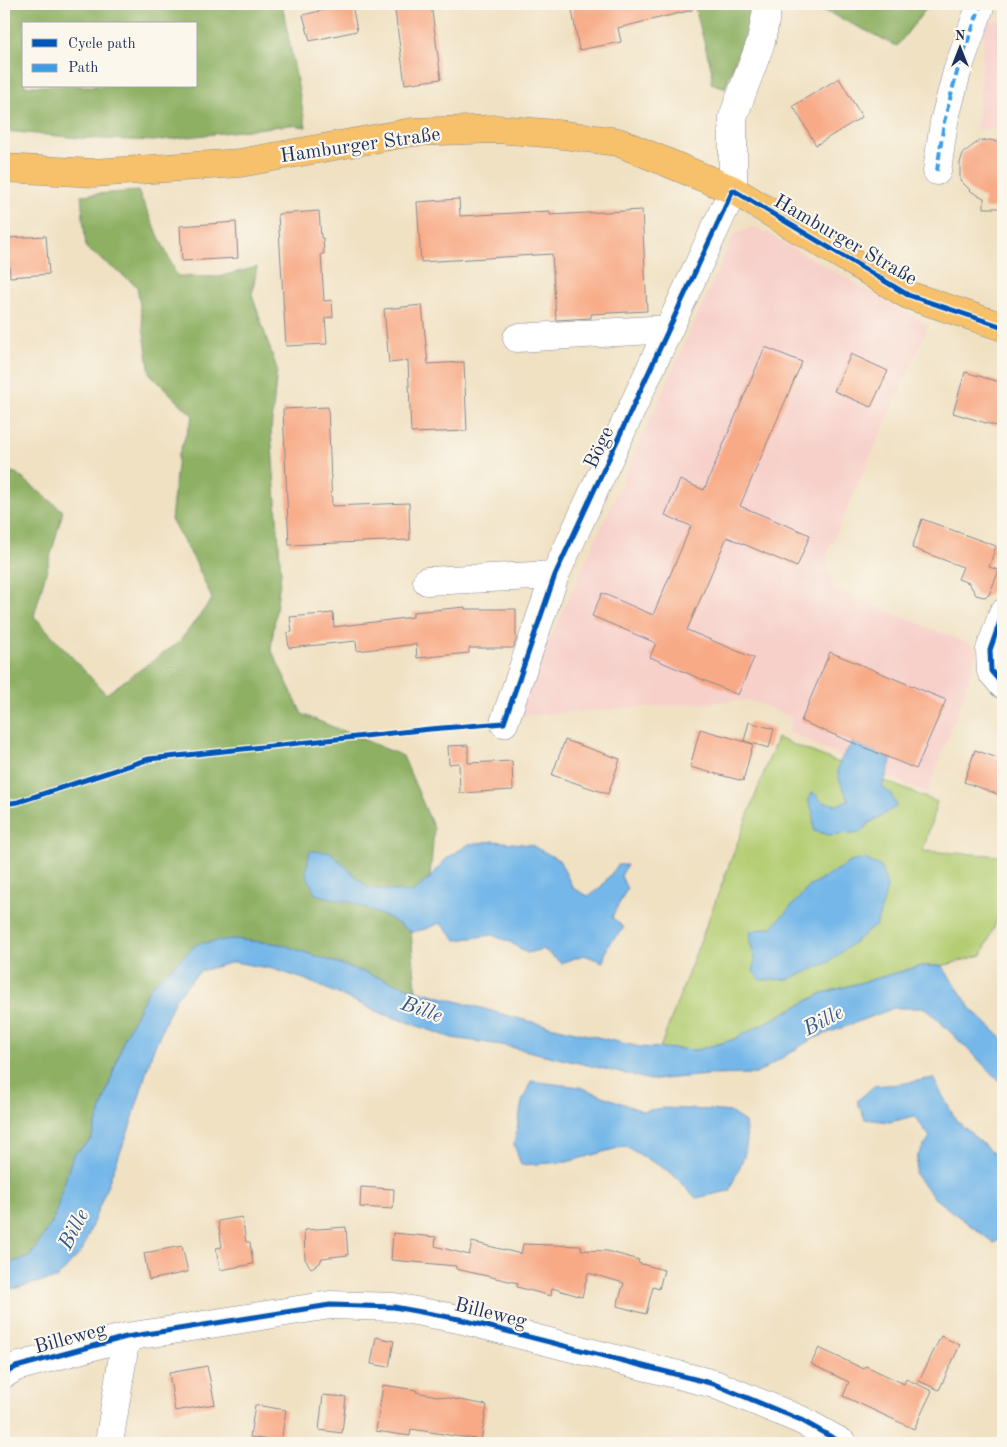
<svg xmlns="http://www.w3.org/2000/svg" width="1007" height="1447" font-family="'Old Standard TT',serif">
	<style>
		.built { fill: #f7d0ca }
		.green { fill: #b3cd72; stroke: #677e68 }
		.forest { fill: #8eb064; stroke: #547061; fill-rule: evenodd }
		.water { fill: #74b7e9; stroke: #4873a4 }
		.building { fill: #f8aa86 }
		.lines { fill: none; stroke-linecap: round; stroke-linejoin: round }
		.minor-casing { stroke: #868890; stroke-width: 29 }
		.major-casing { stroke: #868890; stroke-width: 29 }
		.minor { stroke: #fff; stroke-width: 28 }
		.major { stroke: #f6c16b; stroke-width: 28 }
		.quiet { stroke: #3b9de6; stroke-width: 4; stroke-dasharray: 8 4; stroke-linecap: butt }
		.cycleway-casing { stroke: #fbf7ec; stroke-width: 8 }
		.cycleway { stroke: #0057b8; stroke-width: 5 }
		.labels { text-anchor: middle; stroke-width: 4.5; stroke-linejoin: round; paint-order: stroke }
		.street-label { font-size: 20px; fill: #1b2f5e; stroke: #fbf7ec }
		.water-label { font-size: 21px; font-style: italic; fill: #365888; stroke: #fbf7ec }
	</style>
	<rect width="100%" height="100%" fill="#fbf7ec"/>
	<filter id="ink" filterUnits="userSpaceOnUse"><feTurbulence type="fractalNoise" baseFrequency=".02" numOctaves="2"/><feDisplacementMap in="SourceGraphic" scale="10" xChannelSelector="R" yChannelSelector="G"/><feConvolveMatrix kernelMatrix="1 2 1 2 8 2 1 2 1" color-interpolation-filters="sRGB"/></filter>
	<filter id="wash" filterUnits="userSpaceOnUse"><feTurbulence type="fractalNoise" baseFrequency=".0096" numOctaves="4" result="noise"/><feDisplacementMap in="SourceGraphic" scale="20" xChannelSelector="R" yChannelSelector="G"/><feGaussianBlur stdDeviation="1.12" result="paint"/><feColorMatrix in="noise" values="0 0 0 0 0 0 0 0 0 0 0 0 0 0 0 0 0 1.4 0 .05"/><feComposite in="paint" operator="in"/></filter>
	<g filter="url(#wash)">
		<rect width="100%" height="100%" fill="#f0e1c3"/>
		<path class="built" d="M 985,20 L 1003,21 L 1003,130 L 977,129 Z
			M 754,226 L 929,325 L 826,556 L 833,589 L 978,647 L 968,683 L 927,793 L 868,769 L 788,732 L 792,717 L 748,700 L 515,716 L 734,235 Z"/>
		<path class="green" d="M 777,738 L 937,802 L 923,851 L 1003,856 L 1003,906 L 982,955 L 942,966 L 921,966 L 823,993 L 732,1040 L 697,1050 L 660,1048 Z"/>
		<path class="forest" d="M 4,4 L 282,4 L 306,127 L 290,125 L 154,141 L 79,138 L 4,131 ZM 24,24 L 196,24 L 196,86 L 24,86 Z
			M 694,4 L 757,4 L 725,88 L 711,83 L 712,72 Z
			M 811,4 L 930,4 L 897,46 Z
			M 138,191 L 177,276 L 218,277 L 257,267 L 252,295 L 277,369 L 271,431 L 281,573 L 271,649 L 302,714 L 403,756 L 434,829 L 430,878 L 412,893 L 368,888 L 330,852 L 310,852 L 315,894 L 353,903 L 389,918 L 411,932 L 416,990 L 280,944 L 232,939 L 125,1036 L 91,1140 L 73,1155 L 53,1221 L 30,1257 L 4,1265 L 4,471 L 16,473 L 63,511 L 34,616 L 106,694 L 179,642 L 212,599 L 195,561 L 171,520 L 178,456 L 193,416 L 150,374 L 137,286 L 86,248 L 81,195 Z"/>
		<path class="water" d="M 853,742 L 892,759 L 882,787 L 890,793 L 897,806 L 868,824 L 861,832 L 830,835 L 814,831 L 813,813 L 808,800 L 813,792 L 823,802 L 837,805 L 849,800 C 834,770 833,769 853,742 Z
			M 494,841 L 531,845 L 559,860 L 573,888 L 588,896 L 600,888 L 618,865 L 627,865 L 621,876 L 627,889 L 612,917 L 624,928 L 608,945 L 603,962 L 584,955 L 561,963 L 543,949 L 527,953 L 510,942 L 492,935 L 456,940 L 440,923 L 426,929 L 411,932 L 389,918 L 353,903 L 315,894 L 306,872 L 310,851 L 330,852 L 368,888 L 412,893 L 430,878 L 446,859 L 469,844 Z
			M 865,859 L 881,867 L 887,886 L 883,904 L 876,925 L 829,962 L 790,979 L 761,980 L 753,972 L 755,959 L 750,941 L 751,931 L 772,927 L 811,885 L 850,862 Z
			M 232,939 L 280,944 L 416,990 L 524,1020 L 640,1047 L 697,1050 L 732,1040 L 823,993 L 921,966 L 942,966 L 973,1011 L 1003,1039 L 1003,1084 L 926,1008 L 894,1008 L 812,1039 L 756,1074 L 708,1075 L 651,1080 L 502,1045 L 452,1038 L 381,1013 L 304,979 L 273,969 L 234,962 L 200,971 L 175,999 L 152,1053 L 130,1127 L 82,1251 L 57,1278 L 4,1291 L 4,1265 L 30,1257 L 53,1221 L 73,1155 L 91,1140 L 125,1036 L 151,986 L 197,944 Z
			M 933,1078 L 956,1120 L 1003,1162 L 1003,1238 L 994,1243 L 934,1198 L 915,1174 L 918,1155 L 930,1137 L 914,1116 L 890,1122 L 865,1119 L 857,1101 L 874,1086 L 900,1084 Z
			M 531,1081 L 580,1087 L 642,1111 L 663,1108 L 710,1110 L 730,1112 L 745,1122 L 747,1141 L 744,1157 L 729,1191 L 696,1198 L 670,1172 L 625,1146 L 567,1162 L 521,1165 L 514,1144 L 522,1102 Z"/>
		<g id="blocks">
			<path class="building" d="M 348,4 L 352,4 L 357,31 L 310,41 L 303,15 Z
				M 394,4 L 431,4 L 441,79 L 405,84 Z
				M 571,4 L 691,4 L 692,10 L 618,28 L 621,42 L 579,50 Z
				M 839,78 L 862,117 L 816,145 L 793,106 Z
				M 991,140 L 1003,144 L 1003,208 L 984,208 L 984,198 L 972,192 L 960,180 L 960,163 L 963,153 L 979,141 Z
				M 459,199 L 460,216 L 550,211 L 550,215 L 642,210 L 647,311 L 591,314 L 591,318 L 556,320 L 552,254 L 421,262 L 417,202 Z
				M 319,211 L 321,238 L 323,238 L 324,254 L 321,254 L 324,301 L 332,300 L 333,317 L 325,318 L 327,344 L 286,346 L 278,214 Z
				M 236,222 L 238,258 L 182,261 L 180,226 Z
				M 46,236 L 49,274 L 10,277 L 7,238 Z
				M 422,305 L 428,364 L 464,362 L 467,431 L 411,433 L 408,361 L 389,363 L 384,309 Z
				M 765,347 L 802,362 L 740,506 L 810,535 L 797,567 L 727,537 L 687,630 L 754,658 L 738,695 L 650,657 L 656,643 L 592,616 L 602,593 L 653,615 L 691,526 L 665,515 L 680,480 L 704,490 Z
				M 851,354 L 888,371 L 871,407 L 834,391 Z
				M 965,372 L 1003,383 L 1003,401 L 996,426 L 953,413 Z
				M 328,407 L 332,506 L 409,503 L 410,540 L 289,545 L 283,409 Z
				M 922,519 L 996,546 L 989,567 L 999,570 L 989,595 L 984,597 L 976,595 L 969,583 L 958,579 L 963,567 L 912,548 Z
				M 465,607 L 465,609 L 516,609 L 516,640 L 513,648 L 469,648 L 469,653 L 417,658 L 416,644 L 357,651 L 356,641 L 289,648 L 287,633 L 292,632 L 290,617 L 333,613 L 334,627 L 413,617 L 413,612 Z
				M 830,652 L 946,700 L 916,769 L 801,721 Z
				M 749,722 L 774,729 L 769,748 L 744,741 Z
				M 700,729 L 753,744 L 743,781 L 690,767 Z
				M 565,740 L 620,759 L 608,794 L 552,775 Z
				M 468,745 L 468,763 L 512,761 L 513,790 L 460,793 L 459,763 L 449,764 L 448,746 Z
				M 975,750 L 1003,760 L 1003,796 L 964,782 Z
				M 361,1187 L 394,1189 L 393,1209 L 360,1207 Z
				M 242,1217 L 246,1242 L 250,1242 L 253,1264 L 220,1270 L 216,1248 L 222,1247 L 218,1221 Z
				M 346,1227 L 348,1255 L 322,1258 L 320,1263 L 311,1268 L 305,1259 L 304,1230 Z
				M 393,1233 L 436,1237 L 435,1246 L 469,1255 L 472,1242 L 521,1254 L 523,1244 L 582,1246 L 581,1250 L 607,1251 L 639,1260 L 638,1263 L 664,1270 L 659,1289 L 653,1287 L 646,1314 L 617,1306 L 624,1283 L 588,1273 L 582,1297 L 552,1288 L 551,1296 L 517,1287 L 518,1283 L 456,1269 L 456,1266 L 391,1260 Z
				M 182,1246 L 188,1272 L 149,1280 L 144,1253 Z
				M 941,1336 L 960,1345 L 939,1390 L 919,1381 Z
				M 376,1337 L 394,1341 L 389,1367 L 371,1364 Z
				M 819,1348 L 864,1369 L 866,1366 L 904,1384 L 906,1379 L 932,1391 L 914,1429 L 843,1396 L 849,1382 L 811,1364 Z
				M 207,1366 L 215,1404 L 175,1411 L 169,1373 Z
				M 383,1385 L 417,1390 L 416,1392 L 487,1405 L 481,1440 L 411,1429 L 410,1436 L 376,1431 Z
				M 323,1395 L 346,1397 L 342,1433 L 319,1430 Z
				M 255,1405 L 286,1410 L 281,1442 L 250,1437 Z"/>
		</g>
	</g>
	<g filter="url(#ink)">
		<use href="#blocks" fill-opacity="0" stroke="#868890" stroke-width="1"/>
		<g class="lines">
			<defs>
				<path id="minor" d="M 937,171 L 944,122 L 957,72 L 981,4
					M 517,338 L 669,329
					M 427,581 L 555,575
					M 1003,613 L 990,650 L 991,671 L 1003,685
					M 504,723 L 555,575 L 733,190 L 733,117 L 761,42 L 768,4
					M 4,1374 L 16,1367 L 126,1337 L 166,1331 L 330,1305 L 394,1307 L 459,1319 L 714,1384 L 801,1420 L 842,1443
					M 109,1443 L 126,1337"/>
				<path id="major" d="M 4,168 L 94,173 L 240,163 L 412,132 L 497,129 L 556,134 L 618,142 L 733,190 L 908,295 L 1003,327"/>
			</defs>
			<use href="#minor" class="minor-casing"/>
			<use href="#major" class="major-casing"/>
			<use href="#minor" class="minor"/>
			<use href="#major" class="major"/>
			<path class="quiet" d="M 937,171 L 944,122 L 957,72 L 981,4"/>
			<defs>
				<path id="cycleway" d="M 1003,613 L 990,650 L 991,671 L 1003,685
					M 4,804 L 18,802 L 149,759 L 430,729 L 504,723 L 555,575 L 733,190 L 908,295 L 1003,327
					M 4,1374 L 16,1367 L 126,1337 L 166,1331 L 330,1305 L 394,1307 L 459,1319 L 714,1384 L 801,1420 L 842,1443"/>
			</defs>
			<use href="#cycleway" class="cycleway-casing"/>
			<use href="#cycleway" class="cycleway"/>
		</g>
	</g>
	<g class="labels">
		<g class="street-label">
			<text transform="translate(360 144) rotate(-8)" y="7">Hamburger Straße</text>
			<text transform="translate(846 239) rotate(30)" y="7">Hamburger Straße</text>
			<text transform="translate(598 447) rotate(-65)" y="7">Böge</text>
			<text transform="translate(491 1312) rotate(14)" y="7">Billeweg</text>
			<text transform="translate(70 1337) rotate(-15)" y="7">Billeweg</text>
		</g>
		<g class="water-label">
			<text transform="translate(422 1009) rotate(19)" y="7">Bille</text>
			<text transform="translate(823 1020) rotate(-28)" y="7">Bille</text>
			<text transform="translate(73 1229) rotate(-63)" y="7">Bille</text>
		</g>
	</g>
	<rect width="1007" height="1447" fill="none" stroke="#fbf7ec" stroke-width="20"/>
	<rect x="22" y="22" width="175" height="65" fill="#fbf7ec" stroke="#a1a7b3"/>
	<rect x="32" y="39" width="25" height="8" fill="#0057b8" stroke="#a1a7b3"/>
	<text x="68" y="48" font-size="15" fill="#1b2f5e">Cycle path</text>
	<rect x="32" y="64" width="25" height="8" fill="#3b9de6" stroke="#a1a7b3"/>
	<text x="68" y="72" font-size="15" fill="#1b2f5e">Path</text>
	<g transform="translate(960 48)" stroke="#fbf7ec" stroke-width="4" paint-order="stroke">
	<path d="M0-4L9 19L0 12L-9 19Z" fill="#1b2f5e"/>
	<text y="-8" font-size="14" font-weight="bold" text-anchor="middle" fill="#1b2f5e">N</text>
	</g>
</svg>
